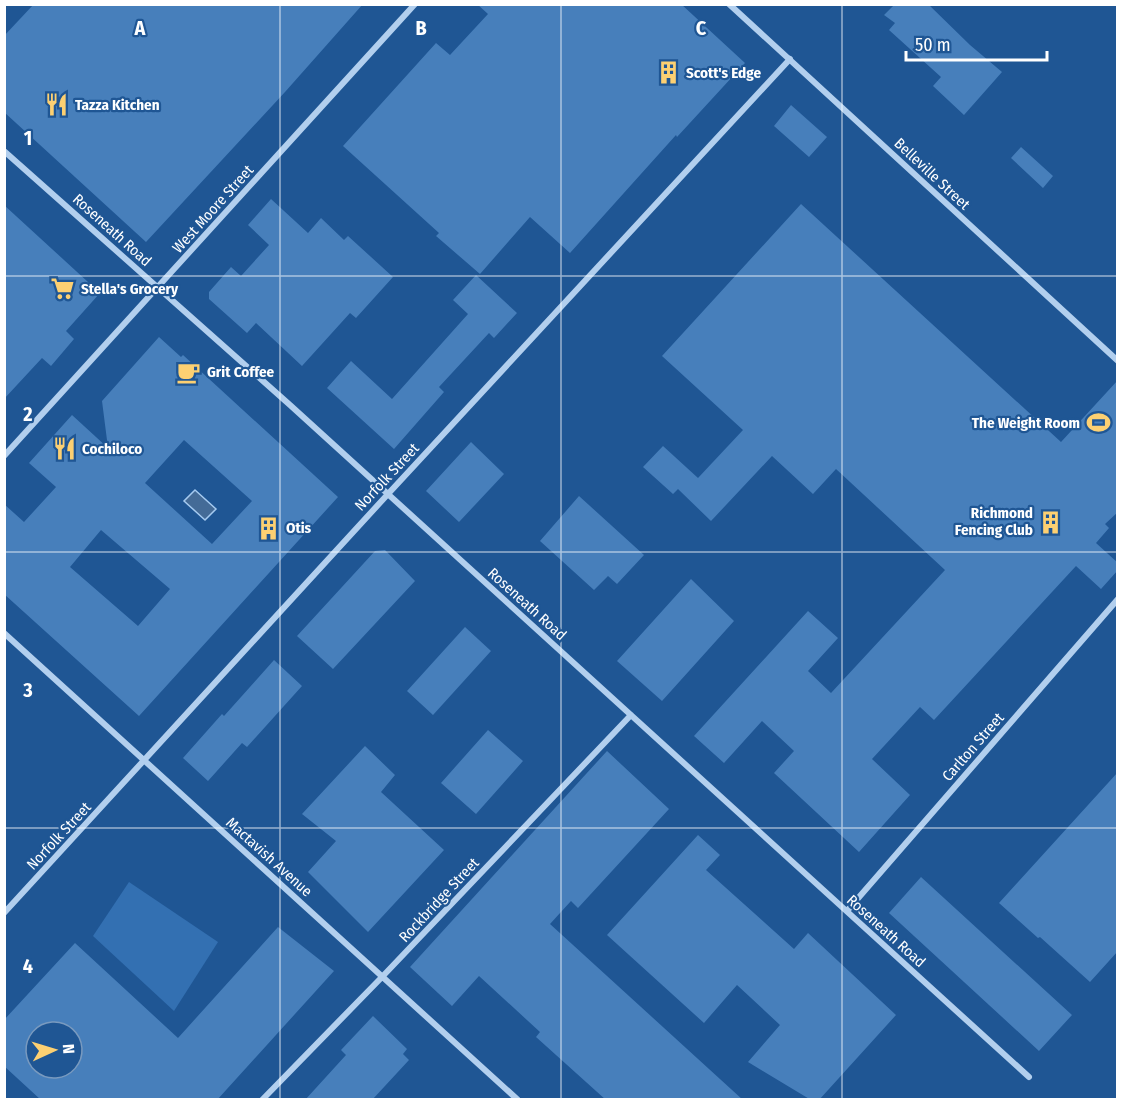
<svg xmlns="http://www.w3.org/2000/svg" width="1122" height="1104" font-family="'Fira Sans Condensed',sans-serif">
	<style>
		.green { fill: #3370b2 }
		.water { fill: #446b97; stroke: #a5caf0; stroke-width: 1.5 }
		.building { fill: #477fbb; fill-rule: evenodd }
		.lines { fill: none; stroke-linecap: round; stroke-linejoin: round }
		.minor { stroke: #b2cfee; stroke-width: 6 }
		.grid { fill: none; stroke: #fff; stroke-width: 1.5; stroke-opacity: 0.55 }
		.labels { text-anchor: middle; stroke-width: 4.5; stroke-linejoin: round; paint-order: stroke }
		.poi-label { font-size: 15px; font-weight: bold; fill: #fff; stroke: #1f5694; text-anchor: start }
		.street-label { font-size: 15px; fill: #fff; stroke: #1f5694 }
		.grid-label { font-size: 20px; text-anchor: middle; font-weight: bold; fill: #fff; stroke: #1f5694; stroke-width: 4.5; stroke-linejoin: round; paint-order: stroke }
	</style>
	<rect width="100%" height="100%" fill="#1f5694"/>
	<path class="green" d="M 129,882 L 218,942 L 174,1011 L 93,936 Z"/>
	<path class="water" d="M 195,490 L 216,509 L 205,520 L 184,501 Z"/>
	<path class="building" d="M 34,4 L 363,4 L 285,92 L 146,242 L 4,112 L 4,36 Z
		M 477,4 L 681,4 L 745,63 L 677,137 L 676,135 L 570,253 L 530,217 L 480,274 L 436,236 L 439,233 L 343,146 L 436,43 L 450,55 L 488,14 Z
		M 895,4 L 928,4 L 970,45 L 1002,72 L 964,115 L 933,86 L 941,77 L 889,30 L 895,23 L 884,15 Z
		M 791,105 L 827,137 L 809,157 L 774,126 Z
		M 1021,147 L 1053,176 L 1043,188 L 1011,158 Z
		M 271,199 L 308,233 L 321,218 L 344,240 L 348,236 L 393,277 L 356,318 L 350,313 L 302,366 L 256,323 L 247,333 L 209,299 L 209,292 L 231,267 L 241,276 L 269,245 L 248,225 Z
		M 801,204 L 1061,442 L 1118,380 L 1118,512 L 1105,524 L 1109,528 L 1096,543 L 1118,563 L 1118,570 L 1101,589 L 1076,566 L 934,720 L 920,707 L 872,759 L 910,795 L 859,852 L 774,773 L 794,751 L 762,721 L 724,763 L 694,736 L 808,611 L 838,638 L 808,671 L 831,693 L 945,570 L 836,469 L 813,494 L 772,456 L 711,521 L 678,489 L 673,494 L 643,467 L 663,446 L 698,478 L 743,430 L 662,356 Z
		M 4,205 L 100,293 L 66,331 L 74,339 L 51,366 L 42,358 L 4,399 Z
		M 476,275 L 517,313 L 494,338 L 489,333 L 439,387 L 444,392 L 394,449 L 327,388 L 351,361 L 392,399 L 468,314 L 453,300 Z
		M 159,337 L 181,357 L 183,355 L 338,497 L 139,716 L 4,594 L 4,504 L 24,522 L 56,487 L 29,463 L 72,415 L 108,448 L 102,401 ZM 184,440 L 252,501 L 212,544 L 145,483 ZM 101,530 L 170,589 L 138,626 L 70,567 Z
		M 471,442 L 504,474 L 459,522 L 426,491 Z
		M 579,496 L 644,555 L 617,584 L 608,576 L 594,590 L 540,541 Z
		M 385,550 L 415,581 L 333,669 L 297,636 L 375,551 Z
		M 691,579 L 734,621 L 662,701 L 617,661 Z
		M 465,627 L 491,651 L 433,715 L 407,691 Z
		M 274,660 L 302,686 L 247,747 L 242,743 L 208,781 L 183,758 L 222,714 L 224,716 Z
		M 488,730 L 523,761 L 476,814 L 441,783 Z
		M 365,746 L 395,775 L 381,792 L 444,850 L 368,932 L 308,872 L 336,841 L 302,814 Z
		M 607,751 L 669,809 L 578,908 L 571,901 L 550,924 L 743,1100 L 606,1100 L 536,1037 L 540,1032 L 479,976 L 452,1006 L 410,967 Z
		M 1118,772 L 1118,951 L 1090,982 L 1040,937 L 1038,938 L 999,903 Z
		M 698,835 L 720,855 L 706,870 L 794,949 L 808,933 L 896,1015 L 819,1100 L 811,1100 L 748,1062 L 780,1025 L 737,985 L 704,1023 L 607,935 Z
		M 921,877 L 1072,1015 L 1039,1051 L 889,913 Z
		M 278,927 L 334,971 L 217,1100 L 41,1100 L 4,1066 L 4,1020 L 75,943 L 178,1038 ZM 36,1032 L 72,1032 L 72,1068 L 36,1068 Z
		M 373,1016 L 407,1049 L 403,1054 L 409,1060 L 372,1100 L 305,1100 L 346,1055 L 341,1050 Z"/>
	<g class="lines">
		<path class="minor" d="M 729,4 L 1118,361
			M 4,151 L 290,405 L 1029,1077
			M 4,456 L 415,4
			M 4,633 L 518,1100
			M 847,911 L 1118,599
			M 4,913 L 388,494 L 790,59
			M 262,1100 L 382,977 L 631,715"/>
	</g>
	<path class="grid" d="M 280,4 L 280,1100M 561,4 L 561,1100M 842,4 L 842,1100M 4,276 L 1118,276M 4,552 L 1118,552M 4,828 L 1118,828"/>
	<defs>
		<symbol id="building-bare" viewBox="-9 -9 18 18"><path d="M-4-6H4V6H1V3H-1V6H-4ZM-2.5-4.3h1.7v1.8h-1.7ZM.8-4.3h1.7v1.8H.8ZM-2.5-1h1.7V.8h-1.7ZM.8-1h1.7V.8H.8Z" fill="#fcd072" stroke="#1f5694" stroke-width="2.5" paint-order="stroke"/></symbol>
		<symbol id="restaurant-bare" viewBox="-9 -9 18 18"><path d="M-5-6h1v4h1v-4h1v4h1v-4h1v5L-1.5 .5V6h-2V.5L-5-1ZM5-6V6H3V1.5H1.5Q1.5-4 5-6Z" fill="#fcd072" stroke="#1f5694" stroke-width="2.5" paint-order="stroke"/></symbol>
		<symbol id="supermarket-bare" viewBox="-9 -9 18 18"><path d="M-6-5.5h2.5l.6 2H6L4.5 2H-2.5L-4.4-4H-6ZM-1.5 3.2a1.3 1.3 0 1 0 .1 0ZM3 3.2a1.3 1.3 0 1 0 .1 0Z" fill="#fcd072" stroke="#1f5694" stroke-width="2.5" paint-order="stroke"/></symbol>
		<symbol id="cafe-bare" viewBox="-9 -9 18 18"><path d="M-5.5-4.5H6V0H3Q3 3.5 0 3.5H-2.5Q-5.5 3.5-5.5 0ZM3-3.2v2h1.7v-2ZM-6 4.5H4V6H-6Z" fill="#fcd072" stroke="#1f5694" stroke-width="2.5" paint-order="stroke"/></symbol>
		<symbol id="stadium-bare" viewBox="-9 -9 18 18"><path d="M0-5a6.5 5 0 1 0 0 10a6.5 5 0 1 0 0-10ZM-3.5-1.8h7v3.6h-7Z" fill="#fcd072" stroke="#1f5694" stroke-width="2.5" paint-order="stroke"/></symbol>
	</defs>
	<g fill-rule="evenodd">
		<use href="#building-bare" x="652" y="56" width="33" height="33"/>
		<use href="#restaurant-bare" x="40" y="88" width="33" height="33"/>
		<use href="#supermarket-bare" x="46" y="272" width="33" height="33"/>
		<use href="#cafe-bare" x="172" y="356" width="33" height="33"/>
		<use href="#stadium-bare" x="1082" y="406" width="33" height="33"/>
		<use href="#restaurant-bare" x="48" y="432" width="33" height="33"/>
		<use href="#building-bare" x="1034" y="506" width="33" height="33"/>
		<use href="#building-bare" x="252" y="512" width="33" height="33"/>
	</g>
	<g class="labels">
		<g class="poi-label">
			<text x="686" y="78">Scott's Edge</text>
			<text x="75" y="110">Tazza Kitchen</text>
			<text x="81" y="294">Stella's Grocery</text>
			<text x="207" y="377">Grit Coffee</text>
			<text x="1080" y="428" text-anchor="end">The Weight Room</text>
			<text x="82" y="454">Cochiloco</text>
			<text x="1033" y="518" text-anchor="end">Richmond<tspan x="1033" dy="17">Fencing Club</tspan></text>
			<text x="286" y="533">Otis</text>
		</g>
		<g class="street-label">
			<text transform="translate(932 174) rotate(43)" y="5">Belleville Street</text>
			<text transform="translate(213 209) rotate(-48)" y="5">West Moore Street</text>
			<text transform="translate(112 230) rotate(42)" y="5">Roseneath Road</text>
			<text transform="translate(387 477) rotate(-47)" y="5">Norfolk Street</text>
			<text transform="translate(527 604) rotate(42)" y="5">Roseneath Road</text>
			<text transform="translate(973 747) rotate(-49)" y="5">Carlton Street</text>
			<text transform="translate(59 836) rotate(-47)" y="5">Norfolk Street</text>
			<text transform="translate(269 857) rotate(42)" y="5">Mactavish Avenue</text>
			<text transform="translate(439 900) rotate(-47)" y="5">Rockbridge Street</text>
			<text transform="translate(886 931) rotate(42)" y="5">Roseneath Road</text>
		</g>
	</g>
	<g class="grid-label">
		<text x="140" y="35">A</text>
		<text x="421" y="35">B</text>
		<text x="701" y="35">C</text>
		<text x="28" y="145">1</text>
		<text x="28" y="421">2</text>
		<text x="28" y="697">3</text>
		<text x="28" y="973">4</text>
	</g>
	<rect width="1122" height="1104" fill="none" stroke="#ffffff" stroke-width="12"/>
	<g transform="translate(54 1050) rotate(86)"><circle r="28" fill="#1f5694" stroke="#799abf" stroke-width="1.5"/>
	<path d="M0-4.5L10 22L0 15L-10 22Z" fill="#fcd072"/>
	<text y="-9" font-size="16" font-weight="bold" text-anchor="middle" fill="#ffffff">N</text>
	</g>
	<path d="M906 51v9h141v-9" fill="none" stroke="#ffffff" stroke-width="3"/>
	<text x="915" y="51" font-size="18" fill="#ffffff" stroke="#1f5694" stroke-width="4.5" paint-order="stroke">50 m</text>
</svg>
